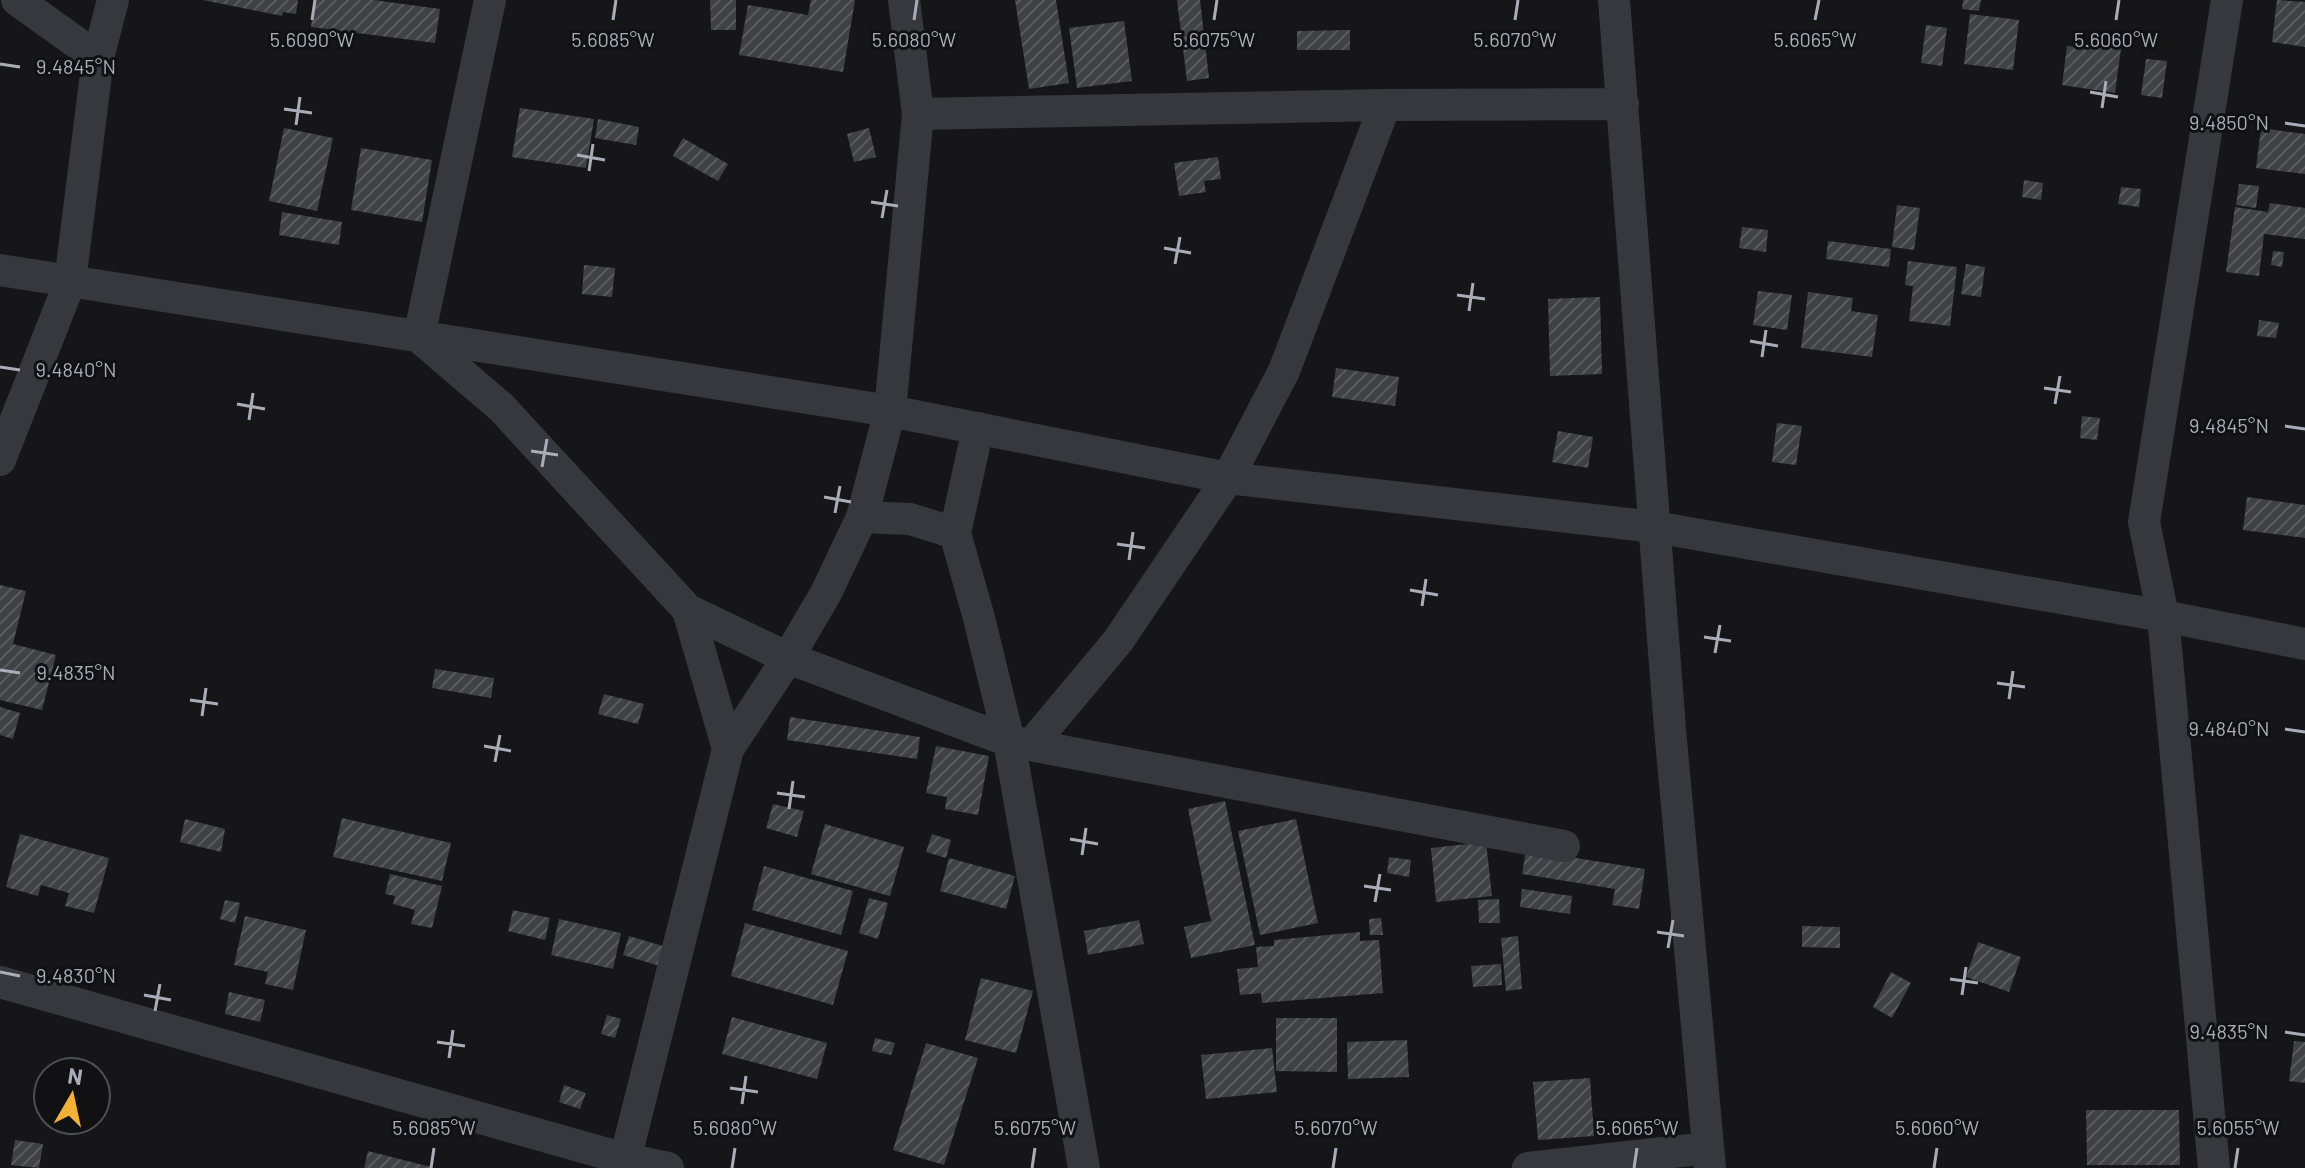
<svg xmlns="http://www.w3.org/2000/svg" width="2305" height="1168" font-family="Barlow,sans-serif">
	<style>
		.building { fill: url(#building-hatch) }
		.lines { fill: none; stroke-linecap: round; stroke-linejoin: round }
		.street { stroke: #37383d; stroke-width: 32 }
		.ticks { fill: none; stroke: #a8adb8; stroke-width: 3 }
		.ticks-label { font-size: 20px; text-anchor: middle; fill: #a8adb8; stroke: #111113; stroke-width: 6; stroke-linejoin: round; paint-order: stroke }
	</style>
	<defs>
		<pattern id="building-hatch" width="6" height="6" patternUnits="userSpaceOnUse" patternTransform="scale(2)"><rect width="6" height="6" fill="#404145"/><path d="M-1 1l2-2M0 6l6-6M5 7l2-2" fill="none" stroke="#595a5e"/></pattern>
	</defs>
	<rect width="100%" height="100%" fill="#161618"/>
	<path class="building" d="M 203,0 L 298,0 L 296,14 L 283,12 L 282,16 Z
		M 314,0 L 374,0 L 440,9 L 435,43 L 311,27 Z
		M 710,0 L 736,0 L 736,30 L 711,30 Z
		M 811,0 L 855,0 L 843,72 L 739,55 L 748,5 L 808,15 Z
		M 1015,0 L 1056,0 L 1069,83 L 1029,89 Z
		M 1177,0 L 1200,0 L 1209,78 L 1187,81 Z
		M 1963,0 L 1981,0 L 1979,11 L 1962,9 Z
		M 2277,0 L 2305,2 L 2305,47 L 2272,42 Z
		M 1970,14 L 2019,20 L 2013,70 L 1964,64 Z
		M 1124,21 L 1132,81 L 1077,88 L 1069,28 Z
		M 1926,25 L 1947,28 L 1942,66 L 1921,63 Z
		M 1350,30 L 1350,50 L 1297,50 L 1297,31 Z
		M 2089,36 L 2122,41 L 2115,93 L 2062,85 L 2067,46 L 2088,48 Z
		M 2146,59 L 2167,61 L 2162,98 L 2141,95 Z
		M 520,108 L 594,119 L 586,168 L 512,157 Z
		M 598,119 L 639,127 L 636,145 L 595,138 Z
		M 284,128 L 333,138 L 317,211 L 269,201 Z
		M 869,128 L 876,157 L 854,162 L 847,134 Z
		M 2261,128 L 2305,134 L 2305,174 L 2256,168 Z
		M 683,138 L 728,164 L 718,181 L 673,156 Z
		M 361,148 L 432,160 L 422,222 L 351,210 Z
		M 1218,157 L 1221,179 L 1204,181 L 1206,192 L 1179,196 L 1174,163 Z
		M 2024,180 L 2043,183 L 2041,200 L 2022,197 Z
		M 2239,184 L 2259,186 L 2256,208 L 2236,205 Z
		M 2121,187 L 2141,189 L 2139,207 L 2118,204 Z
		M 2270,203 L 2305,208 L 2305,239 L 2264,234 L 2259,276 L 2226,272 L 2235,207 L 2268,212 Z
		M 1897,205 L 1920,208 L 1914,250 L 1892,247 Z
		M 282,212 L 342,222 L 339,245 L 279,235 Z
		M 1742,227 L 1768,230 L 1766,252 L 1739,248 Z
		M 1828,241 L 1891,249 L 1889,267 L 1826,259 Z
		M 2273,251 L 2284,252 L 2282,267 L 2271,265 Z
		M 1908,261 L 1957,267 L 1950,326 L 1909,321 L 1913,286 L 1905,285 Z
		M 1966,264 L 1985,267 L 1981,297 L 1961,294 Z
		M 584,265 L 615,268 L 612,297 L 582,294 Z
		M 1758,291 L 1792,295 L 1787,330 L 1753,325 Z
		M 1808,292 L 1853,298 L 1851,311 L 1878,315 L 1872,357 L 1801,348 Z
		M 1600,297 L 1602,374 L 1550,376 L 1548,299 Z
		M 2259,320 L 2279,323 L 2276,338 L 2257,336 Z
		M 1336,368 L 1399,377 L 1395,406 L 1332,397 Z
		M 2082,416 L 2100,418 L 2097,440 L 2080,438 Z
		M 1777,423 L 1802,426 L 1796,465 L 1772,462 Z
		M 1558,431 L 1593,437 L 1588,468 L 1552,462 Z
		M 2247,497 L 2305,505 L 2305,538 L 2243,530 Z
		M 0,585 L 26,591 L 13,644 L 56,655 L 42,710 L 0,700 Z
		M 435,669 L 494,678 L 491,698 L 432,688 Z
		M 604,694 L 644,704 L 638,724 L 598,714 Z
		M 0,707 L 20,713 L 13,739 L 0,735 Z
		M 790,717 L 920,737 L 917,759 L 787,740 Z
		M 936,746 L 989,756 L 978,815 L 945,809 L 947,797 L 926,793 Z
		M 1225,801 L 1255,945 L 1191,958 L 1184,927 L 1211,921 L 1188,809 Z
		M 773,804 L 804,811 L 797,837 L 766,828 Z
		M 342,818 L 451,843 L 442,881 L 333,857 Z
		M 185,819 L 225,829 L 221,852 L 180,842 Z
		M 1296,819 L 1318,923 L 1260,935 L 1238,831 Z
		M 825,824 L 904,847 L 890,896 L 811,874 Z
		M 20,834 L 109,858 L 94,913 L 65,906 L 69,893 L 41,885 L 38,896 L 6,887 Z
		M 932,834 L 951,840 L 946,858 L 926,852 Z
		M 1486,842 L 1492,896 L 1436,902 L 1431,848 Z
		M 1526,850 L 1645,869 L 1639,909 L 1612,905 L 1615,889 L 1522,874 Z
		M 1389,857 L 1411,860 L 1409,877 L 1387,873 Z
		M 949,858 L 1015,876 L 1006,909 L 940,891 Z
		M 764,866 L 853,891 L 841,935 L 752,910 Z
		M 390,874 L 442,886 L 432,928 L 411,924 L 415,910 L 393,904 L 395,896 L 385,894 Z
		M 1522,889 L 1572,896 L 1570,914 L 1520,907 Z
		M 869,898 L 888,903 L 878,939 L 859,933 Z
		M 1499,899 L 1500,923 L 1479,923 L 1478,900 Z
		M 225,900 L 240,903 L 235,923 L 220,919 Z
		M 513,910 L 550,918 L 545,940 L 508,931 Z
		M 245,916 L 306,930 L 293,990 L 265,984 L 268,972 L 234,965 Z
		M 1381,918 L 1383,935 L 1370,935 L 1369,919 Z
		M 559,919 L 621,933 L 613,969 L 551,955 Z
		M 1139,920 L 1144,944 L 1088,955 L 1084,931 Z
		M 745,923 L 848,951 L 833,1005 L 731,976 Z
		M 1802,926 L 1840,927 L 1840,948 L 1802,947 Z
		M 1360,932 L 1360,941 L 1379,940 L 1383,993 L 1262,1003 L 1261,993 L 1240,995 L 1237,969 L 1258,967 L 1256,947 L 1274,946 L 1274,940 Z
		M 629,936 L 666,947 L 660,966 L 623,955 Z
		M 1518,936 L 1522,989 L 1506,991 L 1501,938 Z
		M 1978,942 L 2021,957 L 2009,992 L 1966,977 Z
		M 1501,964 L 1502,985 L 1473,987 L 1471,966 Z
		M 1891,972 L 1911,983 L 1892,1018 L 1873,1007 Z
		M 981,978 L 1033,991 L 1016,1053 L 965,1040 Z
		M 229,992 L 265,1000 L 260,1022 L 225,1014 Z
		M 607,1015 L 621,1019 L 615,1038 L 601,1034 Z
		M 732,1017 L 827,1043 L 817,1079 L 722,1054 Z
		M 1276,1018 L 1337,1018 L 1337,1072 L 1276,1071 Z
		M 875,1038 L 895,1043 L 891,1055 L 872,1051 Z
		M 1407,1040 L 1409,1077 L 1348,1079 L 1347,1042 Z
		M 2294,1041 L 2305,1042 L 2305,1083 L 2289,1081 Z
		M 926,1043 L 978,1058 L 944,1165 L 893,1150 Z
		M 1272,1048 L 1277,1092 L 1206,1099 L 1201,1055 Z
		M 1590,1078 L 1594,1136 L 1538,1140 L 1533,1082 Z
		M 564,1085 L 586,1093 L 580,1109 L 559,1102 Z
		M 2086,1110 L 2179,1110 L 2180,1165 L 2087,1165 Z
		M 15,1140 L 43,1144 L 39,1168 L 11,1165 Z
		M 368,1151 L 431,1167 L 431,1168 L 364,1168 Z"/>
	<g class="lines">
		<path class="street" d="M 17,0 L 98,58
			M 490,0 L 419,337 L 501,407 L 688,610 L 728,749
			M 1614,0 L 1670,729 L 1710,1168
			M 918,114 L 1385,105 L 1623,104
			M 0,270 L 890,411 L 1228,478 L 1655,527 L 2163,616 L 2305,644
			M 978,428 L 955,533 L 979,618 L 1009,741 L 1084,1168
			M 0,460 L 70,282 L 98,58 L 113,0
			M 862,517 L 910,519 L 955,533
			M 688,610 L 788,658 L 1009,741 L 1564,846
			M 1031,745 L 1118,641 L 1228,478 L 1284,371 L 1385,105
			M 0,982 L 625,1159 L 668,1168
			M 623,1168 L 728,749 L 788,658 L 826,593 L 862,517 L 890,411 L 918,114 L 904,0
			M 1528,1168 L 1708,1148
			M 2214,1168 L 2163,616 L 2144,522 L 2227,0"/>
	</g>
	<path class="ticks" d="M 312,20 L 315,0M 613,20 L 616,0M 914,20 L 917,0M 1214,20 L 1217,0M 1515,20 L 1518,0M 1815,20 L 1819,0M 2116,20 L 2119,0M 0,64 L 20,67M 2090,92 L 2118,97M 2102,108 L 2106,81M 284,109 L 312,113M 2285,123 L 2305,126M 296,125 L 300,97M 577,155 L 605,160M 589,171 L 593,144M 871,202 L 898,206M 882,218 L 887,190M 1164,248 L 1191,253M 1175,264 L 1180,237M 1457,295 L 1485,299M 1469,311 L 1473,283M 1750,341 L 1778,346M 1762,357 L 1766,330M 0,367 L 20,370M 2044,388 L 2071,392M 237,404 L 265,409M 2055,404 L 2060,376M 249,420 L 253,393M 2285,426 L 2305,429M 531,451 L 558,455M 542,467 L 547,439M 824,497 L 851,502M 835,513 L 840,486M 1117,544 L 1145,548M 1129,560 L 1133,532M 1410,590 L 1438,595M 1422,606 L 1426,579M 1704,637 L 1731,641M 1715,653 L 1720,625M 0,670 L 20,673M 1997,683 L 2025,687M 2009,699 L 2013,671M 190,700 L 218,704M 202,716 L 206,688M 2285,729 L 2305,732M 484,746 L 511,751M 495,762 L 500,735M 777,793 L 805,797M 789,809 L 793,781M 1070,839 L 1098,844M 1082,855 L 1086,828M 1364,886 L 1391,890M 1375,902 L 1380,874M 1657,932 L 1684,936M 1668,948 L 1673,920M 0,972 L 20,976M 1950,979 L 1978,983M 144,995 L 171,1000M 1962,995 L 1966,967M 155,1011 L 160,984M 2285,1032 L 2305,1035M 437,1042 L 465,1046M 449,1058 L 453,1030M 730,1088 L 758,1092M 742,1104 L 746,1076M 431,1168 L 434,1148M 732,1168 L 735,1148M 1032,1168 L 1035,1148M 1333,1168 L 1336,1148M 1634,1168 L 1637,1148M 1934,1168 L 1937,1148M 2235,1168 L 2238,1148"/>
	<g class="ticks-label">
		<text x="312" y="47">5.6090°W</text>
		<text x="613" y="47">5.6085°W</text>
		<text x="914" y="47">5.6080°W</text>
		<text x="1214" y="47">5.6075°W</text>
		<text x="1515" y="47">5.6070°W</text>
		<text x="1815" y="47">5.6065°W</text>
		<text x="2116" y="47">5.6060°W</text>
		<text x="76" y="74">9.4845°N</text>
		<text x="2229" y="130">9.4850°N</text>
		<text x="76" y="377">9.4840°N</text>
		<text x="2229" y="433">9.4845°N</text>
		<text x="76" y="680">9.4835°N</text>
		<text x="2229" y="736">9.4840°N</text>
		<text x="76" y="983">9.4830°N</text>
		<text x="2229" y="1039">9.4835°N</text>
		<text x="434" y="1135">5.6085°W</text>
		<text x="735" y="1135">5.6080°W</text>
		<text x="1035" y="1135">5.6075°W</text>
		<text x="1336" y="1135">5.6070°W</text>
		<text x="1637" y="1135">5.6065°W</text>
		<text x="1937" y="1135">5.6060°W</text>
		<text x="2238" y="1135">5.6055°W</text>
	</g>
	<g transform="translate(72 1096) rotate(9)"><circle r="38" fill="#111113" stroke="#4d4f55" stroke-width="2"/>
	<path d="M0-6L14 30L0 20L-14 30Z" fill="#f2b134"/>
	<text y="-12" font-size="22" font-weight="bold" text-anchor="middle" fill="#a8adb8">N</text>
	</g>
</svg>
